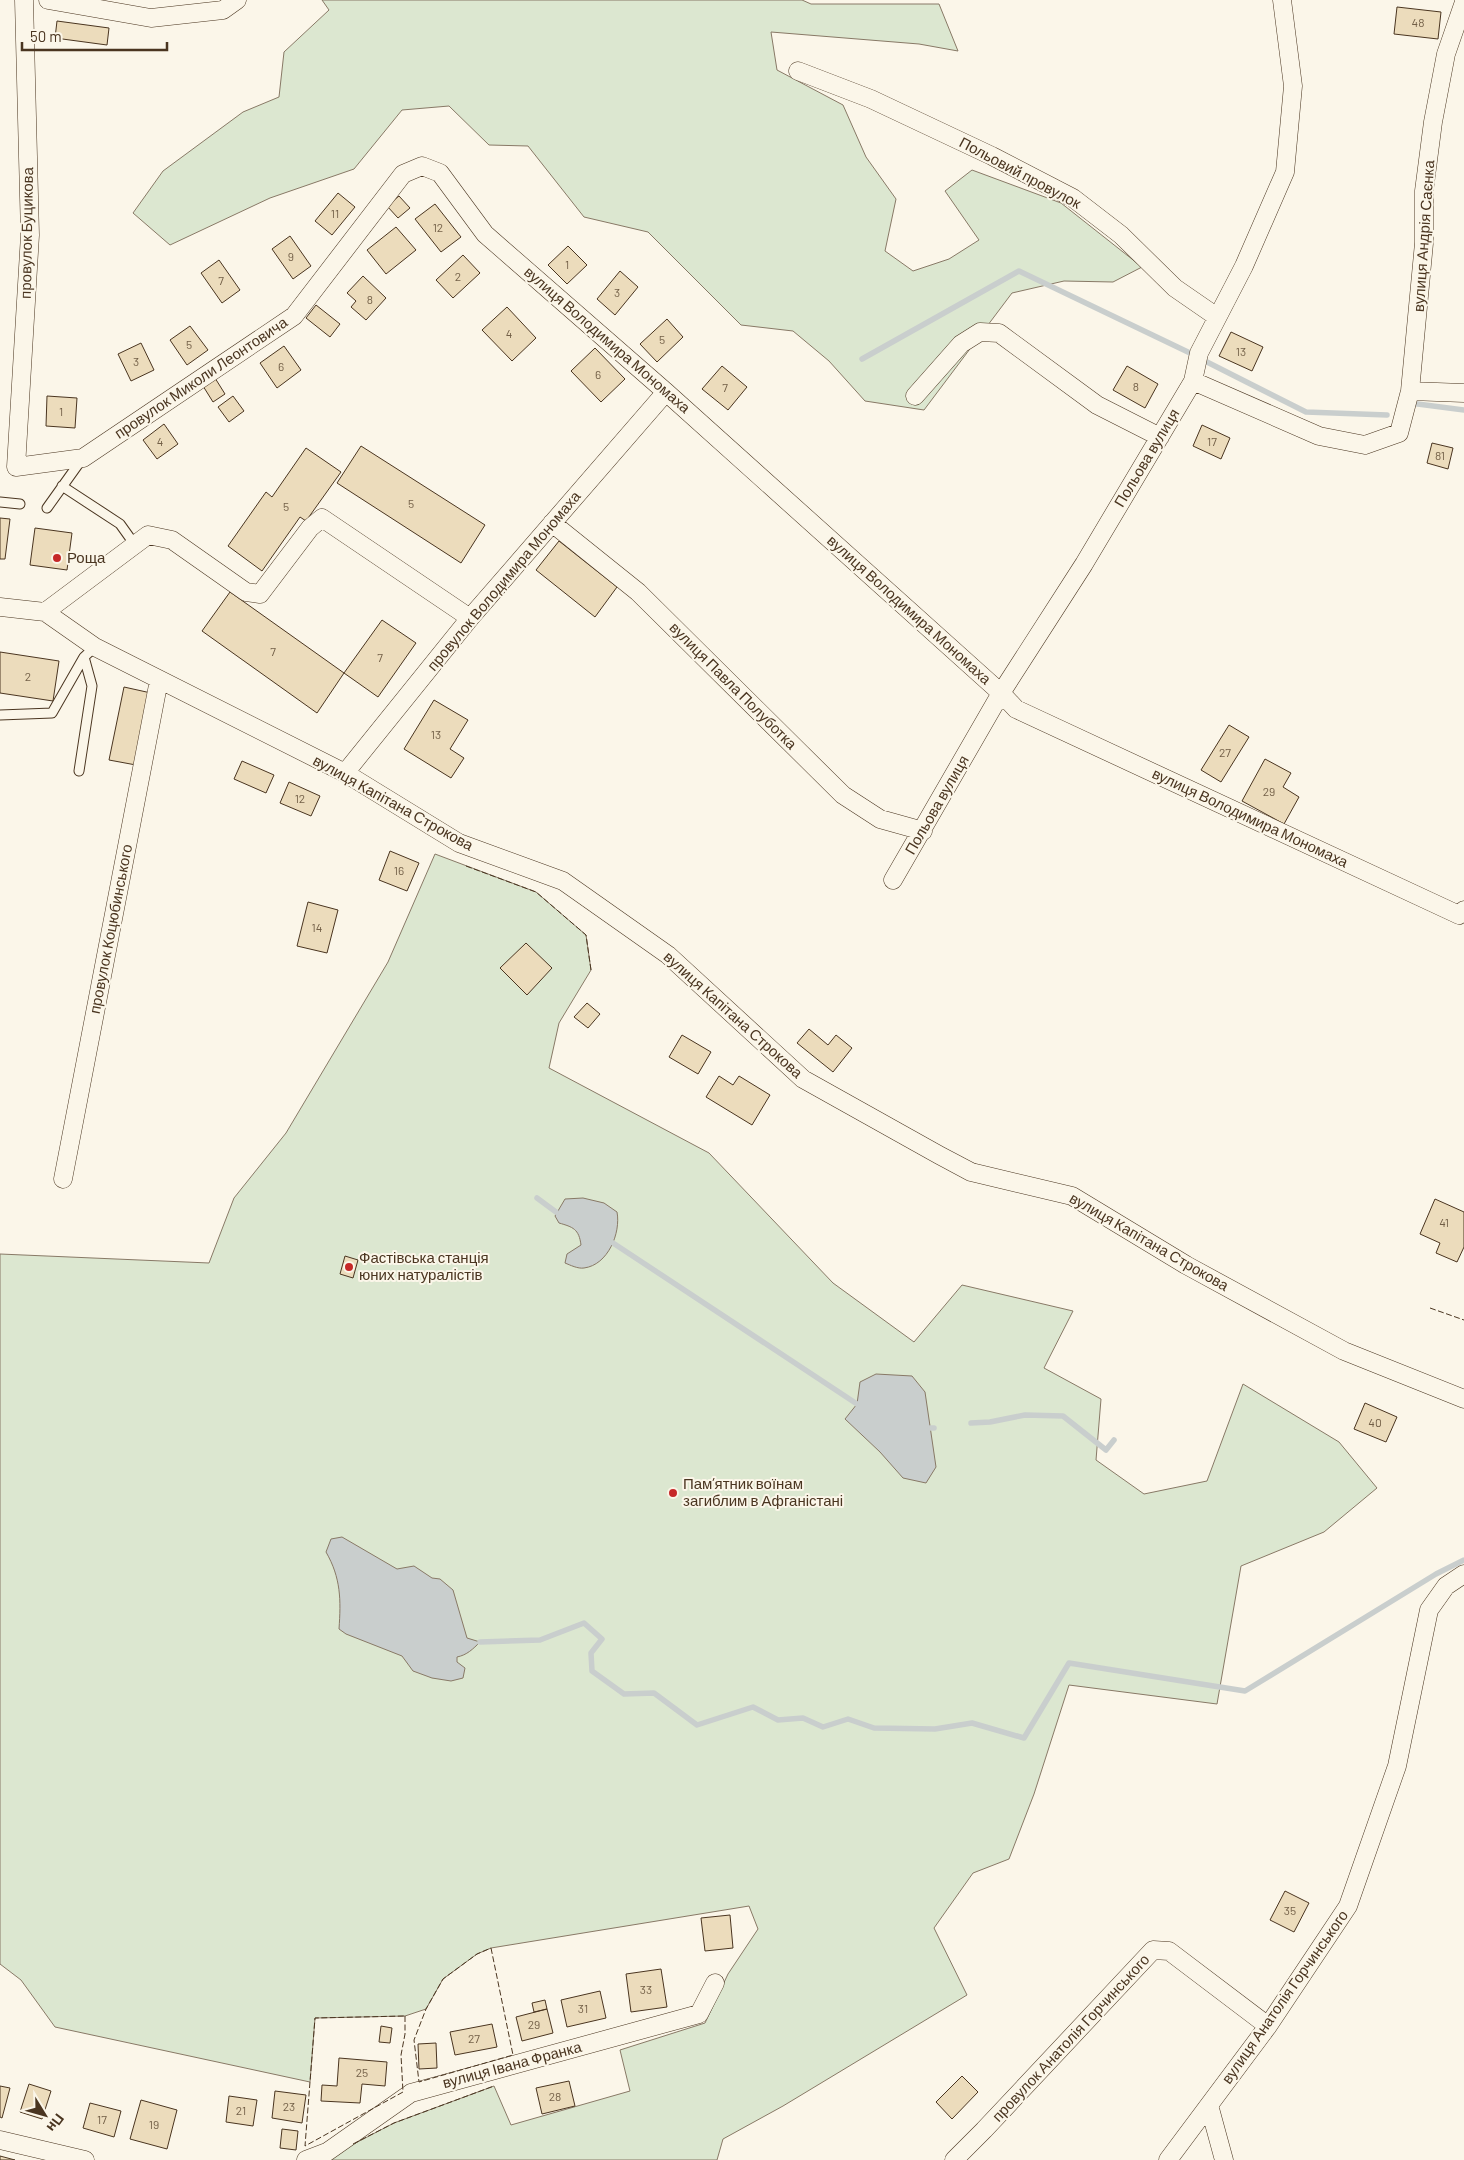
<svg xmlns="http://www.w3.org/2000/svg" width="1464" height="2160" font-family="Barlow,sans-serif">
	<style>
		.green { fill: #dce7d0; stroke: #887966 }
		.water { fill: #c9cecd; stroke: #887966 }
		.lines { fill: none; stroke-linecap: round; stroke-linejoin: round }
		.stream { stroke: #c9cecd; stroke-width: 5.5 }
		.building { fill: #ecdcbc; stroke: #4a3520 }
		.lane-casing { stroke: #4a3520; stroke-width: 11 }
		.street-casing { stroke: #4a3520; stroke-width: 19 }
		.lane { stroke: #fbf6e9; stroke-width: 9 }
		.street { stroke: #fbf6e9; stroke-width: 18 }
		.fence { stroke: #4a3520; stroke-width: 1; stroke-dasharray: 6 2.5; stroke-linecap: butt }
		.poi-dot { fill: #c62828; stroke: #fbf6e9; stroke-width: 2 }
		.labels { text-anchor: middle; stroke-width: 4; stroke-linejoin: round; paint-order: stroke }
		.number-label { font-size: 12px; fill: #725f47 }
		.street-label { font-size: 15px; fill: #4a3520; stroke: #fbf6e9 }
		.poi-label { font-size: 15px; fill: #4a3520; stroke: #fbf6e9; text-anchor: start }
	</style>
	<rect width="100%" height="100%" fill="#fbf6e9"/>
	<path class="green" d="M 322,0 L 802,0 L 811,4 L 939,4 L 958,51 L 919,44 L 771,32 L 777,70 L 843,105 L 866,157 L 896,199 L 885,251 L 913,271 L 949,259 L 979,240 L 945,191 L 972,170 L 1061,203 L 1142,267 L 1113,282 L 1064,281 L 1012,293 L 924,410 L 865,401 L 829,361 L 793,331 L 741,325 L 648,232 L 584,217 L 528,146 L 489,145 L 449,106 L 402,110 L 354,169 L 270,198 L 170,245 L 133,213 L 163,171 L 243,112 L 279,97 L 284,52 L 329,10 Z
		M 435,854 L 536,892 L 586,935 L 591,970 L 559,1023 L 549,1068 L 709,1153 L 833,1283 L 914,1342 L 962,1285 L 1073,1311 L 1044,1368 L 1101,1399 L 1096,1460 L 1144,1494 L 1207,1481 L 1243,1384 L 1339,1442 L 1377,1488 L 1324,1532 L 1241,1566 L 1217,1704 L 1069,1685 L 1034,1794 L 1009,1859 L 973,1873 L 934,1928 L 967,1995 L 783,2106 L 723,2139 L 717,2160 L 323,2160 L 394,2123 L 494,2086 L 511,2125 L 630,2091 L 620,2050 L 705,2023 L 728,1974 L 758,1929 L 749,1906 L 491,1948 L 477,1954 L 443,1979 L 426,2009 L 405,2016 L 315,2018 L 310,2082 L 55,2027 L 21,1980 L 0,1964 L 0,1254 L 209,1263 L 234,1198 L 286,1133 L 388,962 Z"/>
	<path class="water" d="M 583,1198 L 604,1203 L 617,1212 C 621,1233 608,1265 584,1268 C 578,1269 570,1265 565,1263 L 567,1254 L 581,1245 C 579,1229 573,1227 559,1223 L 555,1216 L 565,1199 Z
		M 876,1374 L 912,1376 L 925,1392 L 936,1467 L 926,1483 L 903,1478 L 880,1452 L 845,1419 L 857,1404 L 860,1382 Z
		M 342,1537 L 397,1569 L 414,1566 L 432,1578 L 440,1579 L 453,1590 L 467,1638 L 480,1642 C 473,1649 467,1655 457,1657 L 457,1662 L 465,1668 L 463,1678 L 451,1681 L 432,1678 L 413,1671 L 402,1656 L 346,1634 L 339,1629 C 341,1600 341,1578 326,1552 L 331,1539 Z"/>
	<g class="lines">
		<path class="stream" d="M 862,359 L 1019,271 L 1190,353
			M 1207,362 L 1306,412 L 1387,415
			M 1410,403 L 1464,410
			M 537,1198 L 556,1212
			M 613,1243 L 857,1404
			M 971,1423 L 990,1422 L 1025,1415 L 1063,1416 L 1106,1450 L 1114,1440
			M 930,1428 L 934,1428
			M 480,1642 L 540,1640 L 584,1623 L 602,1639 L 591,1653 L 592,1671 L 624,1694 L 654,1693 L 697,1725 L 753,1707 L 778,1720 L 803,1718 L 823,1727 L 848,1719 L 874,1728 L 935,1729 L 972,1723 L 1024,1738 L 1069,1663 L 1245,1691 L 1436,1574 L 1464,1560"/>
	</g>
	<path class="building" d="M 1397,7 L 1441,12 L 1438,39 L 1394,34 Z
		M 57,21 L 109,28 L 107,45 L 55,38 Z
		M 338,193 L 355,207 L 332,235 L 315,221 Z
		M 399,196 L 410,208 L 398,218 L 387,206 Z
		M 435,204 L 461,237 L 441,252 L 415,219 Z
		M 396,227 L 416,250 L 386,274 L 367,250 Z
		M 290,236 L 311,266 L 293,279 L 272,249 Z
		M 568,246 L 587,265 L 567,284 L 548,265 Z
		M 463,255 L 480,273 L 453,298 L 436,280 Z
		M 219,260 L 240,290 L 222,303 L 201,273 Z
		M 620,271 L 638,287 L 615,315 L 597,299 Z
		M 363,276 L 386,298 L 366,320 L 351,307 L 356,301 L 347,293 Z
		M 316,305 L 340,324 L 330,337 L 306,318 Z
		M 507,307 L 536,338 L 512,361 L 482,330 Z
		M 667,319 L 683,337 L 657,362 L 640,344 Z
		M 190,326 L 208,350 L 187,365 L 170,340 Z
		M 1231,332 L 1263,347 L 1252,371 L 1219,356 Z
		M 141,343 L 154,370 L 131,381 L 118,354 Z
		M 284,346 L 301,370 L 277,388 L 260,363 Z
		M 595,348 L 625,379 L 601,402 L 571,371 Z
		M 722,366 L 747,387 L 728,410 L 702,389 Z
		M 1127,366 L 1158,384 L 1145,408 L 1113,390 Z
		M 215,378 L 225,394 L 213,402 L 203,386 Z
		M 47,396 L 77,398 L 75,428 L 46,426 Z
		M 233,396 L 244,411 L 229,422 L 218,407 Z
		M 164,424 L 178,444 L 157,459 L 143,440 Z
		M 1202,425 L 1230,438 L 1221,459 L 1193,446 Z
		M 1432,443 L 1453,448 L 1448,469 L 1427,463 Z
		M 361,446 L 485,525 L 461,563 L 337,483 Z
		M 306,448 L 341,472 L 306,521 L 300,517 L 262,571 L 228,546 L 266,492 L 272,497 Z
		M 0,518 L 10,519 L 5,559 L 0,559 Z
		M 35,528 L 72,533 L 67,570 L 30,565 Z
		M 559,541 L 617,587 L 595,617 L 536,570 Z
		M 230,592 L 344,673 L 317,713 L 202,631 Z
		M 382,620 L 416,643 L 378,697 L 344,673 Z
		M 0,652 L 59,661 L 53,701 L 0,693 Z
		M 124,687 L 151,693 L 136,765 L 109,760 Z
		M 434,700 L 468,720 L 450,749 L 464,758 L 451,778 L 404,749 Z
		M 1229,725 L 1249,737 L 1221,782 L 1201,770 Z
		M 1265,759 L 1291,773 L 1283,787 L 1299,797 L 1284,824 L 1242,801 Z
		M 242,761 L 274,775 L 266,793 L 234,779 Z
		M 289,782 L 320,796 L 311,816 L 280,803 Z
		M 390,851 L 419,863 L 407,891 L 379,880 Z
		M 308,902 L 338,910 L 327,953 L 297,946 Z
		M 526,943 L 552,968 L 527,995 L 500,968 Z
		M 587,1003 L 600,1014 L 588,1028 L 574,1017 Z
		M 809,1029 L 828,1045 L 836,1035 L 852,1048 L 833,1072 L 797,1043 Z
		M 682,1035 L 711,1052 L 698,1074 L 669,1057 Z
		M 719,1076 L 733,1085 L 739,1076 L 770,1095 L 752,1125 L 706,1097 Z
		M 1435,1199 L 1464,1212 L 1464,1247 L 1457,1262 L 1436,1253 L 1440,1243 L 1420,1234 Z
		M 345,1256 L 358,1260 L 353,1278 L 340,1274 Z
		M 1365,1403 L 1397,1417 L 1386,1442 L 1354,1429 Z
		M 1285,1891 L 1309,1903 L 1294,1932 L 1270,1920 Z
		M 730,1915 L 733,1948 L 705,1951 L 701,1918 Z
		M 661,1969 L 667,2007 L 631,2012 L 626,1974 Z
		M 600,1991 L 606,2018 L 567,2027 L 561,2000 Z
		M 545,2000 L 547,2009 L 534,2012 L 532,2003 Z
		M 547,2009 L 553,2033 L 522,2041 L 516,2017 Z
		M 492,2024 L 497,2047 L 455,2055 L 450,2032 Z
		M 381,2026 L 392,2028 L 390,2043 L 379,2042 Z
		M 436,2043 L 437,2068 L 419,2069 L 418,2044 Z
		M 339,2058 L 387,2062 L 385,2086 L 362,2084 L 360,2103 L 321,2101 L 322,2085 L 337,2086 Z
		M 962,2076 L 978,2092 L 952,2119 L 936,2102 Z
		M 569,2081 L 575,2106 L 542,2114 L 536,2088 Z
		M 29,2084 L 51,2091 L 42,2119 L 20,2112 Z
		M 0,2086 L 10,2088 L 2,2118 L 0,2117 Z
		M 275,2091 L 306,2095 L 302,2123 L 272,2118 Z
		M 229,2096 L 257,2100 L 253,2126 L 226,2122 Z
		M 141,2100 L 177,2110 L 167,2149 L 130,2139 Z
		M 90,2103 L 121,2111 L 114,2137 L 83,2128 Z
		M 282,2129 L 298,2131 L 296,2150 L 280,2148 Z
		M 0,2156 L 15,2160 L 0,2160 Z"/>
	<g class="lines">
		<defs>
			<path id="lane" d="M 62,486 L 120,524 L 135,545
				M 0,502 L 20,504
				M 47,508 L 82,459
				M 0,715 L 52,713 L 84,657 L 95,647
				M 79,771 L 92,686 L 84,657"/>
			<path id="street" d="M 24,0 L 30,235 L 16,467 L 83,458 L 294,316 L 403,174 L 422,166 L 440,173 L 485,234 L 666,392 L 1001,693 L 1016,709 L 1459,915 L 1464,910
				M 48,0 L 151,18 L 223,10 L 237,0
				M 1464,2 L 1446,54 L 1433,122 L 1424,191 L 1424,243 L 1410,391 L 1464,393
				M 798,71 L 871,99 L 992,156 L 1073,198 L 1121,235 L 1175,288 L 1217,317
				M 1193,381 L 1319,436 L 1365,445 L 1399,433 L 1410,391
				M 915,396 L 961,344 L 980,332 L 999,333 L 1097,405 L 1160,437
				M 552,523 L 638,592 L 843,795 L 880,819 L 923,831
				M 0,607 L 45,612 L 95,647 L 345,773 L 459,843 L 563,881 L 668,955 L 803,1079 L 939,1155 L 971,1172 L 1072,1196 L 1186,1265 L 1344,1351 L 1464,1399
				M 45,612 L 148,535 L 172,540 L 246,592 L 260,594 L 310,528 L 322,518 L 470,618
				M 345,773 L 470,618 L 666,392
				M 893,880 L 1001,693 L 1084,564 L 1193,381 L 1199,353 L 1244,266 L 1285,172 L 1293,86 L 1282,0
				M 63,1179 L 159,680
				M 1209,2105 L 1224,2160
				M 0,2140 L 85,2160
				M 306,2160 L 327,2152 L 411,2093 L 699,2014 L 715,1983
				M 954,2160 L 984,2130 L 1153,1950 L 1169,1951 L 1268,2026
				M 1168,2160 L 1268,2026 L 1348,1906 L 1397,1766 L 1429,1610 L 1446,1586 L 1464,1574"/>
		</defs>
		<use href="#lane" class="lane-casing"/>
		<use href="#street" class="street-casing"/>
		<use href="#lane" class="lane"/>
		<use href="#street" class="street"/>
		<path class="fence" d="M 466,866 L 536,892 L 586,935 L 591,970
			M 1430,1308 L 1464,1320
			M 491,1948 L 513,2055 L 419,2082 L 414,2040 L 426,2009 L 443,1979 L 477,1954 Z
			M 405,2016 L 405,2034 L 401,2055 L 403,2092 L 305,2146 L 315,2018 Z
			M 353,2144 L 394,2123 L 494,2086"/>
	</g>
	<g class="poi-dot">
		<circle cx="57" cy="558" r="5"/>
		<circle cx="349" cy="1267" r="5"/>
		<circle cx="673" cy="1493" r="5"/>
	</g>
	<g class="labels">
		<g class="number-label">
			<text x="1418" y="27">48</text>
			<text x="335" y="218">11</text>
			<text x="438" y="232">12</text>
			<text x="291" y="261">9</text>
			<text x="567" y="269">1</text>
			<text x="458" y="281">2</text>
			<text x="221" y="285">7</text>
			<text x="617" y="297">3</text>
			<text x="370" y="304">8</text>
			<text x="509" y="338">4</text>
			<text x="662" y="344">5</text>
			<text x="189" y="349">5</text>
			<text x="1241" y="356">13</text>
			<text x="136" y="366">3</text>
			<text x="281" y="371">6</text>
			<text x="598" y="379">6</text>
			<text x="1136" y="391">8</text>
			<text x="725" y="392">7</text>
			<text x="61" y="416">1</text>
			<text x="160" y="446">4</text>
			<text x="1212" y="446">17</text>
			<text x="1440" y="460">81</text>
			<text x="411" y="508">5</text>
			<text x="286" y="511">5</text>
			<text x="273" y="656">7</text>
			<text x="380" y="662">7</text>
			<text x="28" y="681">2</text>
			<text x="436" y="739">13</text>
			<text x="1225" y="757">27</text>
			<text x="1269" y="796">29</text>
			<text x="300" y="803">12</text>
			<text x="399" y="875">16</text>
			<text x="317" y="932">14</text>
			<text x="1444" y="1227">41</text>
			<text x="1375" y="1427">40</text>
			<text x="1290" y="1915">35</text>
			<text x="646" y="1994">33</text>
			<text x="583" y="2013">31</text>
			<text x="534" y="2029">29</text>
			<text x="474" y="2043">27</text>
			<text x="362" y="2077">25</text>
			<text x="555" y="2101">28</text>
			<text x="289" y="2111">23</text>
			<text x="241" y="2115">21</text>
			<text x="102" y="2124">17</text>
			<text x="154" y="2129">19</text>
		</g>
		<g class="street-label">
			<text transform="translate(1020 173) rotate(28)" y="5">Польовий провулок</text>
			<text transform="translate(27 233) rotate(-89)" y="5">провулок Буцикова</text>
			<text transform="translate(1424 236) rotate(-86)" y="5">вулиця Андрія Саєнка</text>
			<text transform="translate(607 340) rotate(41)" y="5">вулиця Володимира Мономаха</text>
			<text transform="translate(201 378) rotate(-34)" y="5">провулок Миколи Леонтовича</text>
			<text transform="translate(1147 458) rotate(-59)" y="5">Польова вулиця</text>
			<text transform="translate(504 581) rotate(-50)" y="5">провулок Володимира Мономаха</text>
			<text transform="translate(909 610) rotate(42)" y="5">вулиця Володимира Мономаха</text>
			<text transform="translate(733 686) rotate(45)" y="5">вулиця Павла Полуботка</text>
			<text transform="translate(393 803) rotate(29)" y="5">вулиця Капітана Строкова</text>
			<text transform="translate(937 805) rotate(-60)" y="5">Польова вулиця</text>
			<text transform="translate(1250 818) rotate(25)" y="5">вулиця Володимира Мономаха</text>
			<text transform="translate(111 929) rotate(-79)" y="5">провулок Коцюбинського</text>
			<text transform="translate(733 1015) rotate(42)" y="5">вулиця Капітана Строкова</text>
			<text transform="translate(1149 1242) rotate(30)" y="5">вулиця Капітана Строкова</text>
			<text transform="translate(1285 1997) rotate(-55)" y="5">вулиця Анатолія Горчинського</text>
			<text transform="translate(1071 2038) rotate(-47)" y="5">провулок Анатолія Горчинського</text>
			<text transform="translate(512 2065) rotate(-15)" y="5">вулиця Івана Франка</text>
		</g>
		<g class="poi-label">
			<text x="67" y="563">Роща</text>
			<text x="359" y="1263">Фастівська станція<tspan x="359" dy="17">юних натуралістів</tspan></text>
			<text x="683" y="1489">Пам’ятник воїнам<tspan x="683" dy="17">загиблим в Афганістані</tspan></text>
		</g>
	</g>
	<g transform="translate(45 2115) rotate(127)" stroke="#fbf6e9" stroke-width="4" paint-order="stroke">
	<path d="M0-4L9 19L0 12L-9 19Z" fill="#4a3520"/>
	<text y="-8" font-size="14" font-weight="bold" text-anchor="middle" fill="#4a3520">Пн</text>
	</g>
	<path d="M22 42v8h145v-8" fill="none" stroke="#4a3520" stroke-width="2.5"/>
	<text x="30" y="42" font-size="15" fill="#4a3520" stroke="#fbf6e9" stroke-width="4" paint-order="stroke">50 m</text>
</svg>
